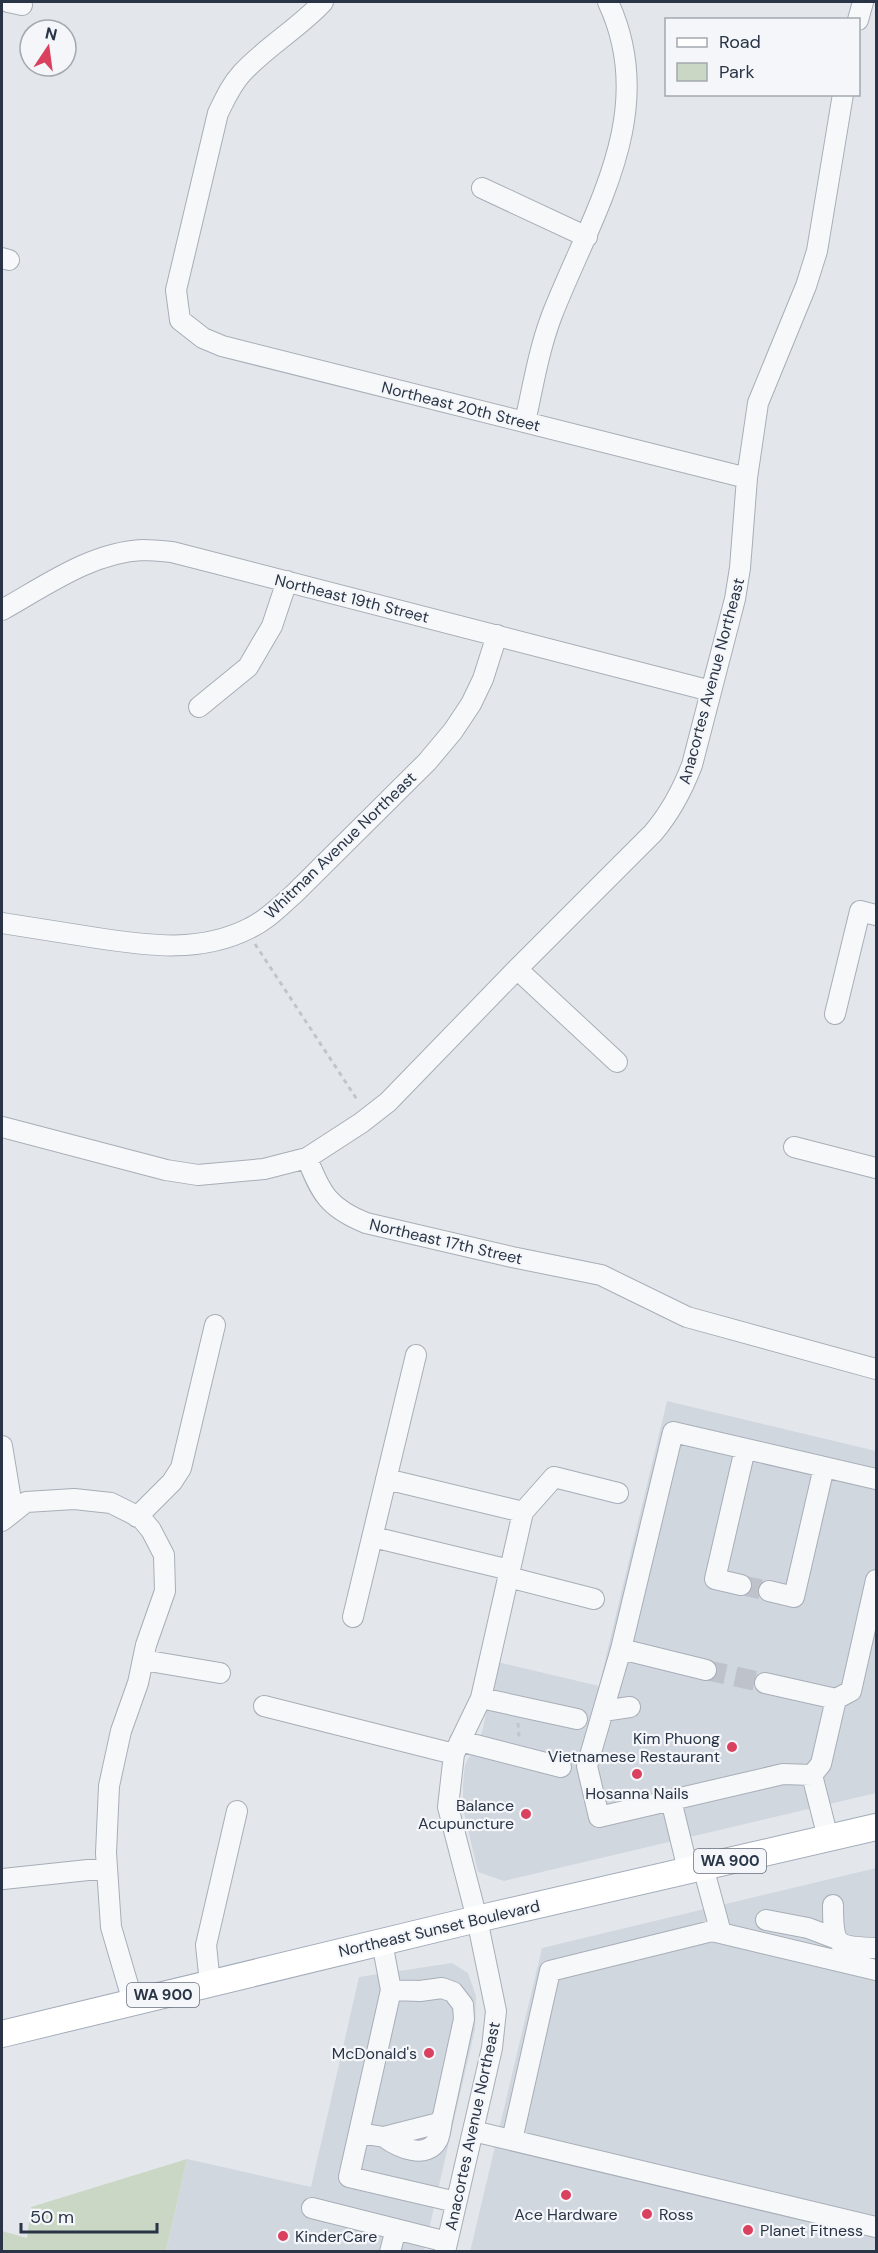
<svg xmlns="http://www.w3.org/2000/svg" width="878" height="2253" font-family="'DM Sans',sans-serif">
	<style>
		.built { fill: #d1d7df }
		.green { fill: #cad7c4 }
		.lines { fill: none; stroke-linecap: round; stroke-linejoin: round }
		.minor-tunnel { stroke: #bec3cb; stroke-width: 20; stroke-dasharray: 20 10; stroke-linecap: butt }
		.minor-casing { stroke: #a7aeb7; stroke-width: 22 }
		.major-casing { stroke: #a2acb9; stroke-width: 28 }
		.path { stroke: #c1c5cb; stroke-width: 3; stroke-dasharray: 4.5 4.5; stroke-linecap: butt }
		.minor { stroke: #f7f8fa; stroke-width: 20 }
		.major { stroke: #fff; stroke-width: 26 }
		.poi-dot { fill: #d9415f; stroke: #f4f6f9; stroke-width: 2 }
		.labels { text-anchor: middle; stroke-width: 4.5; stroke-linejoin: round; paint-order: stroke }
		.shield { fill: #f4f6f9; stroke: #666f7c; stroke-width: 1.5 }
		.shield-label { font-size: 15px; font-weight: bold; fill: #293546 }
		.street-label { font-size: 16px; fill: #293546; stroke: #f4f6f9 }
		.poi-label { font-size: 16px; fill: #293546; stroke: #f4f6f9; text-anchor: end }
	</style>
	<rect width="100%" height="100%" fill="#e3e7ec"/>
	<path class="built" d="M 667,1401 L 876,1451 L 876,1793 L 504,1881 L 478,1872 L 463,1808 L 463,1784 L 465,1765 L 482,1732 L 497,1662 L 599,1686 Z
		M 876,1868 L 876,2251 L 470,2252 L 542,1948 Z
		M 452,1963 L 468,1973 L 476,1996 L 475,2029 L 424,2251 L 166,2252 L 187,2159 L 311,2187 L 359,1977 Z"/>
	<path class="green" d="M 187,2159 L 166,2251 L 2,2251 L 2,2231 L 27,2238 L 31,2207 Z"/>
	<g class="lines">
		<path class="minor-tunnel" d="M 741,1585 L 769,1591
			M 706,1670 L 765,1683"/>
		<defs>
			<path id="minor" d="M 8,2 L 22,5
				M 323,2 C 299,28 267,46 242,73 C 231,85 225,99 218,113 L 176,290 L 180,320 L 203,338 L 222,346 L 747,478
				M 858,20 L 863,2
				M 482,188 L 587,237
				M 2,258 L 9,260
				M 525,422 C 533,386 539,349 552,315 C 592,213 660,113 608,2
				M 2,610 C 45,586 92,552 143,550 C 153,550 162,551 172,552 L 711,691
				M 199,707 L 248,667 L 272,626 L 287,581
				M 2,923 C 33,928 65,933 97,938 C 150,946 201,953 250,928 C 267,920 280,906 294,894 L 427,762 L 453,731 L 471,704 L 483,679 L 497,635
				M 517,969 L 617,1062
				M 835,1014 L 860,911 L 876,915
				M 2,1127 L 166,1170 L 198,1175 L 264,1169 L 307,1158 C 321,1194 329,1208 366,1223 L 512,1257 L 601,1275 L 687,1317 L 876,1369
				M 794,1147 L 876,1168
				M 307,1158 L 361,1123 L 388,1102 L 517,969 L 653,833 C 671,812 682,791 692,765 L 735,599 L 740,568 L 747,478 L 758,403 L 806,286 L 817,251 L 843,94
				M 2,1446 L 13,1512
				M 386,1479 L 523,1512
				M 137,1517 L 172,1482 L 181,1468 L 215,1325
				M 2,1521 L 26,1502 L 74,1499 L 111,1503 L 141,1518 L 151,1530 L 164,1555 L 165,1591 L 146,1645 L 138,1683 L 121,1731 L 109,1786 L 106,1853 L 111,1927 L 133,2002
				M 373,1537 L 510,1570
				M 508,1577 L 594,1599
				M 741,1585 L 715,1579 L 745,1449
				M 769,1591 L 794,1597 L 824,1467
				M 353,1617 L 416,1355
				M 143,1660 L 220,1673
				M 706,1670 L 621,1649 L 673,1432 L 876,1479
				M 765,1683 L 836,1699
				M 481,1698 L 577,1719
				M 264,1706 L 454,1754
				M 630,1707 L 603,1711 L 587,1766 L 599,1817 L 783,1774 L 812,1775 L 828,1838
				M 603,1711 L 621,1649
				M 460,1741 L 561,1767
				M 812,1775 L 821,1764 L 836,1699 L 851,1691 L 876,1580
				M 671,1800 L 688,1870
				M 703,1867 L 721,1933
				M 3,1879 L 107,1868
				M 833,1905 C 833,1946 835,1947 876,1948
				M 766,1920 L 808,1928 L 837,1939
				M 382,1942 L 391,1990 L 349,2177 L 456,2202
				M 210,1984 L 206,1945 L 237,1811
				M 473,2131 L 876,2227
				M 359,2133 L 384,2137 L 439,2123 L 443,2116 L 464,2019 L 463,2005 L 453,1992 L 442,1988 L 420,1991 L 391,1990
				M 384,2137 C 398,2147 427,2161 438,2139 C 441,2132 441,2123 443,2116
				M 512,2140 L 550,1971 L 712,1931 L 876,1970
				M 312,2208 L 447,2242
				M 390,2252 L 396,2229
				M 445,2252 L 492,2048 L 496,2011 L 477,1919 L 448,1807 L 454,1754 L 481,1698 L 523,1512 L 554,1477 L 618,1493"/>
			<path id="major" d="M 2,2034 L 477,1919 L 876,1827"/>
		</defs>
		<use href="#minor" class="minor-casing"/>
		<use href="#major" class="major-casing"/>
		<path class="path" d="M 255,944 L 358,1101
			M 518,1723 L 519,1737"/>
		<use href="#minor" class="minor"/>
		<use href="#major" class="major"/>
	</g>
	<g class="poi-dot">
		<circle cx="732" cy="1747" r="6"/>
		<circle cx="637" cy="1774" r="6"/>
		<circle cx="526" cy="1814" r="6"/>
		<circle cx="429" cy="2053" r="6"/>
		<circle cx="566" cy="2195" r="6"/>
		<circle cx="647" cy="2214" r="6"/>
		<circle cx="748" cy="2230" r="6"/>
		<circle cx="283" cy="2236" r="6"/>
	</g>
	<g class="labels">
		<g class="shield">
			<rect x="694" y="1849" width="72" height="24" rx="4.5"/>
			<rect x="127" y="1983" width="72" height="24" rx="4.5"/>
		</g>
		<g class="shield-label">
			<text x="730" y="1866">WA 900</text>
			<text x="163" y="2000">WA 900</text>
		</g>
		<g class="street-label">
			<text transform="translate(461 406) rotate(14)" y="6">Northeast 20th Street</text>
			<text transform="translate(352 598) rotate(14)" y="6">Northeast 19th Street</text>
			<text transform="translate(711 681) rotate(-75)" y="6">Anacortes Avenue Northeast</text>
			<text transform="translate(340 845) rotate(-44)" y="6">Whitman Avenue Northeast</text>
			<text transform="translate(446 1241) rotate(13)" y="6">Northeast 17th Street</text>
			<text transform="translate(439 1928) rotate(-13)" y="6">Northeast Sunset Boulevard</text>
			<text transform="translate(472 2126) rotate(-78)" y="6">Anacortes Avenue Northeast</text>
		</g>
		<g class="poi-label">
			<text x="720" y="1744">Kim Phuong<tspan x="720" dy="18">Vietnamese Restaurant</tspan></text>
			<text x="637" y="1799" text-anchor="middle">Hosanna Nails</text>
			<text x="514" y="1811">Balance<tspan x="514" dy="18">Acupuncture</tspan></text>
			<text x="417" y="2059">McDonald's</text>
			<text x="566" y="2220" text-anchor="middle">Ace Hardware</text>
			<text x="659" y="2220" text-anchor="start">Ross</text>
			<text x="760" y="2236" text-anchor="start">Planet Fitness</text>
			<text x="295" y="2242" text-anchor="start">KinderCare</text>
		</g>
	</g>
	<rect width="878" height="2253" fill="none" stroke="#293546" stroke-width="6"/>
	<rect x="665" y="18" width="195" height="78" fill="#f4f6f9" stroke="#a3a9b1" stroke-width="1.5"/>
	<rect x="677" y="38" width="30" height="9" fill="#ffffff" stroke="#a3a9b1" stroke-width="1.5"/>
	<text x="719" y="48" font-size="18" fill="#293546">Road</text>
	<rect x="677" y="63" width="30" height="18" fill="#cad7c4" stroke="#a3a9b1" stroke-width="1.5"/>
	<text x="719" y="78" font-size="18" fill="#293546">Park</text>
	<g transform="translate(48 48) rotate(13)"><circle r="28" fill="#f4f6f9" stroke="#a3a9b1" stroke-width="1.5"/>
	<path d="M0-4.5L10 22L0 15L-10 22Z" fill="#d9415f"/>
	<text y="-9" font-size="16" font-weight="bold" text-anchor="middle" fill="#293546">N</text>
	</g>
	<path d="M21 2223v9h136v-9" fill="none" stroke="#293546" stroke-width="3"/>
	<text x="30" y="2223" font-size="18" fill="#293546" stroke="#f4f6f9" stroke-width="4.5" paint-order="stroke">50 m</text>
</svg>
